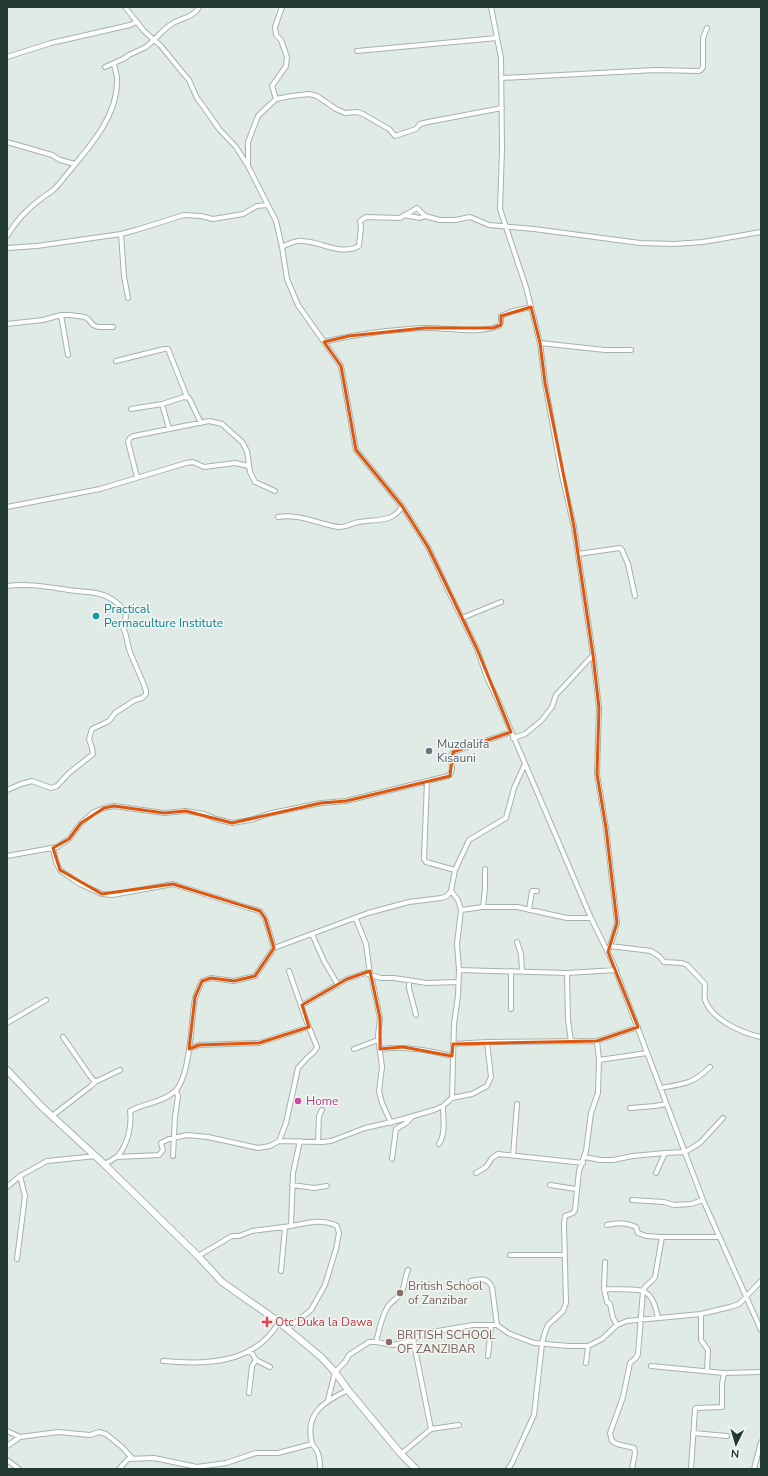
<svg xmlns="http://www.w3.org/2000/svg" width="768" height="1476" font-family="'Nunito Sans',sans-serif">
	<style>
		.lines { fill: none; stroke-linecap: round; stroke-linejoin: round }
		.street-casing { stroke: #a4b2ad; stroke-width: 6 }
		.secondary-casing { stroke: #a1b6ad; stroke-width: 8 }
		.street { stroke: #fff; stroke-width: 4 }
		.secondary { stroke: #fff; stroke-width: 6 }
		.marked { fill: none; stroke: #de570e; stroke-width: 3; stroke-linejoin: round }
		.culture-dot { fill: #0f9aa8; stroke: #f2f7f4; stroke-width: 1.5 }
		.worship-dot { fill: #6b7280; stroke: #f2f7f4; stroke-width: 1.5 }
		.hotel-dot { fill: #d1479c; stroke: #f2f7f4; stroke-width: 1.5 }
		.education-dot { fill: #8d6e63; stroke: #f2f7f4; stroke-width: 1.5 }
		.health-dot { fill: #e0444e; stroke: #f2f7f4; stroke-width: 1.5 }
		.labels { text-anchor: middle; stroke-width: 3; stroke-linejoin: round; paint-order: stroke }
		.culture-label { font-size: 12px; fill: #0d838f; stroke: #f2f7f4; text-anchor: start }
		.worship-label { font-size: 12px; fill: #5b616d; stroke: #f2f7f4; text-anchor: start }
		.hotel-label { font-size: 12px; fill: #b23c85; stroke: #f2f7f4; text-anchor: start }
		.education-label { font-size: 12px; fill: #785e54; stroke: #f2f7f4; text-anchor: start }
		.health-label { font-size: 12px; fill: #be3a42; stroke: #f2f7f4; text-anchor: start }
	</style>
	<rect width="100%" height="100%" fill="#e1ebe6"/>
	<g class="lines">
		<defs>
			<path id="street" d="M 199,7 C 194,17 182,18 173,23 C 165,28 160,34 154,40 L 161,46 L 182,72 L 189,80 L 197,98 L 203,106 L 219,129 L 236,147 L 248,166 L 276,221 L 282,247 L 287,279 L 298,305 L 341,366 L 356,450 L 402,506 L 428,547 L 449,592 L 477,649 L 488,680 L 500,705 L 591,918 L 613,963 L 703,1200 L 761,1330
				M 491,7 L 501,58 L 502,149 L 500,209 L 526,287 L 540,343 L 545,383 L 561,471 L 574,527 L 593,655 L 599,708 L 597,774 L 606,828 L 617,923 L 614,934 L 608,952
				M 357,51 L 497,38
				M 7,57 L 51,43 L 130,25 L 136,22
				M 105,67 L 123,59 L 129,55 L 146,47 L 154,40 L 144,31 L 125,7
				M 501,78 L 656,70 L 699,71 L 701,70 L 703,67 L 703,38 L 707,28
				M 276,99 L 291,96 L 309,94 L 317,96 L 336,109 L 345,113 L 357,112 L 363,114 L 389,129 L 395,136 L 416,129 L 420,124 L 428,122 L 502,108
				M 7,142 L 52,155 L 60,160 L 75,164
				M 248,166 L 248,142 L 258,116 L 276,99 L 272,86 L 286,66 L 287,57 L 281,40 L 276,35 L 275,27 L 282,7
				M 404,215 L 420,218 L 425,216
				M 121,234 L 124,276 L 128,298
				M 7,236 C 16,221 28,208 42,198 C 45,195 49,194 52,191 C 60,184 66,175 72,168 C 92,144 117,115 117,82 C 118,77 115,70 114,64
				M 282,247 C 288,244 297,240 303,241 C 322,242 341,256 359,246 L 361,227 L 360,221 L 366,217 L 400,218 L 417,208 L 425,216 L 440,220 L 455,220 L 470,217 L 489,225 L 534,229 L 640,243 L 674,244 L 703,242 L 761,232
				M 7,248 L 37,246 L 121,234 L 136,230 L 184,215 L 201,216 L 213,219 L 243,214 L 257,206 L 267,205
				M 61,315 L 68,355
				M 7,324 L 43,320 L 61,315 L 70,315 L 85,317 L 88,319 L 93,325 L 98,327 L 113,327
				M 324,342 C 356,334 390,330 423,328 C 448,327 475,335 499,326 L 501,322 L 501,316 L 513,311 L 531,307
				M 540,343 L 605,350 L 631,350
				M 116,361 L 164,349 L 168,349 L 187,397
				M 162,404 L 169,429
				M 131,409 L 162,404 L 184,397 L 189,398 L 201,423
				M 137,477 L 128,442 L 130,438 L 134,436 L 209,421 L 222,424 L 242,442 L 247,451 L 250,472 L 255,482 L 275,491
				M 7,507 L 100,489 L 186,463 L 193,462 L 204,467 L 235,463 L 249,466
				M 278,517 C 297,513 319,524 338,527 C 345,528 352,523 359,522 C 375,519 394,523 402,506
				M 578,554 L 620,548 L 622,550 L 628,564 L 635,596
				M 7,586 C 28,583 48,587 69,590 C 79,592 90,591 100,594 C 108,596 121,604 125,612 C 127,617 125,622 123,627 C 127,635 127,644 130,652 C 135,665 142,678 146,691 L 146,694 L 142,698 L 135,700 L 115,713 L 109,721 L 92,729 L 89,739 L 92,748 L 93,754 L 69,773 L 57,786 L 51,788 L 32,781 L 21,784 L 7,790
				M 462,618 L 501,602
				M 513,738 L 525,734 L 541,721 L 552,707 L 556,695 L 593,655
				M 427,781 L 424,859 L 426,862 L 455,870
				M 53,848 L 56,862 L 60,870 L 64,873 L 80,884 L 102,894 L 112,895 L 173,884 L 249,908 L 260,911 L 265,918 L 274,948
				M 7,856 L 57,847 L 69,839 L 81,823 L 94,812 L 104,808 L 114,806 L 164,813 L 186,811 L 204,814 L 216,819 L 232,823 L 250,820 L 272,813 L 321,803 L 346,801 L 448,776 C 454,772 452,765 450,758 L 453,752 L 511,732
				M 451,891 L 458,900 L 461,910
				M 483,907 L 485,888 L 485,869
				M 529,910 L 532,891 L 537,891
				M 356,919 L 366,944 L 370,974
				M 312,934 L 324,961 L 338,985
				M 517,942 L 521,954 L 522,971
				M 610,946 L 651,951 L 660,957 L 664,962 L 682,963 L 687,965 L 705,984 C 705,989 704,995 705,1000 C 712,1020 742,1033 761,1037
				M 459,970 L 567,973 L 616,970
				M 511,971 L 511,1009
				M 567,973 L 568,1020 L 571,1041
				M 371,975 L 381,978 L 394,978 L 427,983 L 458,982
				M 409,980 L 409,988 L 416,1015
				M 302,1005 L 347,979 L 365,973 L 371,975 L 380,1018 L 378,1036 L 382,1067 L 379,1091 L 382,1103 L 391,1123
				M 7,1023 L 46,1000
				M 63,1037 L 90,1076 L 95,1082
				M 453,1044 L 487,1042 L 597,1041 L 638,1027
				M 189,1049 L 199,1045 L 259,1043 L 309,1027
				M 354,1049 L 378,1040
				M 380,1049 C 406,1046 427,1050 452,1056
				M 599,1060 L 647,1053
				M 660,1088 C 683,1084 693,1084 710,1067
				M 452,1098 L 454,1024 L 458,996 L 459,970 L 457,944 L 461,910 L 483,907 L 517,907 L 567,918 L 591,918
				M 630,1108 L 655,1106 L 666,1104
				M 52,1116 L 91,1086 L 95,1082 L 120,1070
				M 279,1141 L 286,1123 L 298,1068 L 308,1057 L 314,1052 L 317,1047 L 306,1020 L 289,971
				M 318,1142 L 319,1116 L 322,1110
				M 439,1144 C 446,1133 443,1118 443,1106
				M 173,1156 L 175,1117 L 178,1096 L 176,1091
				M 513,1156 L 517,1104
				M 117,1157 L 159,1155 L 163,1150 L 161,1143 L 169,1139 L 187,1135 L 208,1137 L 258,1148 L 270,1146 L 279,1141 L 322,1142 L 331,1141 L 365,1128 L 396,1121 L 434,1110 L 443,1106 L 452,1098 L 472,1094 L 487,1086 L 491,1077 L 487,1042
				M 585,1157 L 600,1160 L 613,1160 L 633,1156 L 665,1153
				M 392,1159 L 396,1129 L 406,1123 L 412,1117
				M 104,1164 C 109,1162 114,1159 118,1156 C 128,1143 132,1126 130,1111 C 144,1103 162,1103 174,1092 C 191,1078 191,1019 195,998 C 197,992 200,986 202,981 L 211,978 L 234,981 L 255,976 L 274,948 L 368,913 L 409,902 L 441,898 L 447,896 L 451,891 L 455,870 L 469,840 L 506,818 L 514,788 L 525,764
				M 476,1173 L 486,1167 L 492,1158 L 498,1154 L 583,1163
				M 656,1173 L 665,1153 L 685,1152 L 700,1143 L 723,1118
				M 292,1185 L 314,1188 L 327,1186
				M 550,1185 L 576,1189
				M 7,1187 L 20,1176 L 47,1161 L 96,1156
				M 632,1200 L 664,1202 L 674,1205 L 691,1204 L 703,1200
				M 607,1225 C 617,1223 626,1222 636,1227 L 638,1233 L 646,1236 L 662,1237
				M 510,1255 L 564,1255
				M 198,1256 L 232,1236 L 239,1236 L 252,1231 L 291,1226 L 293,1173 L 300,1141
				M 17,1259 L 25,1196 L 20,1176
				M 605,1262 L 604,1289 L 607,1302 L 610,1304 L 613,1318 L 617,1325
				M 281,1271 L 285,1228
				M 471,1281 C 481,1279 487,1277 492,1287 L 497,1325
				M 604,1289 C 611,1289 637,1289 643,1291 C 653,1295 656,1308 658,1318
				M 701,1314 L 701,1340 L 708,1350 L 707,1371
				M 287,1329 L 311,1310 L 325,1285 L 336,1249 L 339,1233 L 337,1226 C 322,1218 307,1223 291,1226
				M 376,1342 C 379,1331 381,1318 387,1308 C 390,1302 397,1299 400,1294 C 406,1287 404,1277 408,1270
				M 250,1350 L 256,1360 L 270,1367
				M 488,1356 L 491,1325
				M 163,1361 C 206,1365 255,1364 279,1322
				M 586,1363 L 588,1346
				M 651,1366 L 724,1373 L 761,1372
				M 249,1393 L 252,1366 L 256,1360
				M 328,1400 L 335,1372 L 345,1362 L 349,1355 L 369,1342 L 376,1342 L 393,1345 L 406,1342 L 426,1333 L 473,1325 L 497,1325 L 508,1333 L 534,1343 L 569,1346 L 588,1346 L 602,1339 L 617,1325 L 627,1321 L 701,1314 L 730,1307 L 739,1304 L 761,1281
				M 431,1429 L 459,1425
				M 7,1431 L 20,1437 L 58,1432 L 90,1435 L 99,1432 L 106,1434 L 122,1447 L 132,1458
				M 693,1433 L 727,1436
				M 7,1446 L 20,1437
				M 401,1454 L 431,1429 L 413,1339
				M 7,1460 L 19,1469
				M 119,1469 L 128,1459 L 154,1458 L 197,1467 L 226,1463 L 256,1453 L 278,1453 L 312,1444
				M 320,1469 C 320,1463 320,1456 317,1451 C 316,1448 313,1446 312,1443 C 304,1413 325,1401 348,1390
				M 508,1469 L 512,1463 L 534,1415 L 542,1344 L 545,1332 L 548,1325 L 563,1311 L 566,1303 L 564,1224 L 565,1216 L 573,1213 L 575,1210 L 579,1171 L 586,1151 L 591,1113 L 598,1093 L 599,1060 L 597,1041
				M 632,1469 L 635,1453 L 634,1448 L 617,1444 L 612,1441 L 610,1433 L 623,1397 L 630,1363 L 636,1358 L 638,1354 L 643,1291 C 645,1284 652,1283 655,1277 L 662,1237 L 719,1237
				M 691,1469 L 695,1409 L 696,1408 L 722,1407 L 722,1384 L 724,1373
				M 754,1469 L 761,1442"/>
			<path id="secondary" d="M 7,1070 L 42,1107 L 104,1164 L 198,1256 L 222,1282 L 279,1322 L 321,1357 L 335,1372 L 348,1390 L 401,1454 L 416,1469"/>
		</defs>
		<use href="#street" class="street-casing"/>
		<use href="#secondary" class="secondary-casing"/>
		<use href="#street" class="street"/>
		<use href="#secondary" class="secondary"/>
	</g>
	<path class="marked" d="M 531,307 L 540,343 L 545,383 L 574,527 L 593,655 L 599,708 L 597,774 L 606,828 L 617,923 L 608,952 L 638,1027 L 597,1041 L 453,1044 L 452,1056 L 403,1047 L 380,1049 L 380,1018 L 370,971 L 347,979 L 302,1005 L 309,1027 L 259,1043 L 199,1045 L 189,1049 L 195,997 L 202,981 L 211,978 L 234,981 L 255,976 L 274,948 L 265,918 L 260,911 L 173,884 L 102,894 L 60,870 L 53,848 L 69,839 L 81,823 L 104,808 L 114,806 L 164,813 L 186,811 L 232,823 L 321,803 L 346,801 L 450,776 L 453,752 L 511,732 L 477,649 L 428,547 L 402,506 L 356,450 L 341,366 L 324,342 L 349,336 L 424,328 L 493,328 L 501,325 L 501,316 Z"/>
	<circle class="culture-dot" cx="96" cy="616" r="4"/>
	<circle class="worship-dot" cx="429" cy="751" r="4"/>
	<circle class="hotel-dot" cx="298" cy="1101" r="4"/>
	<g class="education-dot">
		<circle cx="400" cy="1293" r="4"/>
		<circle cx="389" cy="1342" r="4"/>
	</g>
	<path class="health-dot" d="M265 1316h4v4h4v4h-4v4h-4v-4h-4v-4h4z"/>
	<g class="labels">
		<g class="culture-label">
			<text x="104" y="613">Practical<tspan x="104" dy="14">Permaculture Institute</tspan></text>
		</g>
		<g class="worship-label">
			<text x="437" y="748">Muzdalifa<tspan x="437" dy="14">Kisauni</tspan></text>
		</g>
		<g class="hotel-label">
			<text x="306" y="1105">Home</text>
		</g>
		<g class="education-label">
			<text x="408" y="1290">British School<tspan x="408" dy="14">of Zanzibar</tspan></text>
			<text x="397" y="1339">BRITISH SCHOOL<tspan x="397" dy="14">OF ZANZIBAR</tspan></text>
		</g>
		<g class="health-label">
			<text x="275" y="1326">Otc Duka la Dawa</text>
		</g>
	</g>
	<rect width="768" height="1476" fill="none" stroke="#233a33" stroke-width="16"/>
	<g transform="translate(736 1444) rotate(185)" stroke="#f2f7f4" stroke-width="3" paint-order="stroke">
	<path d="M0-3L7 15L0 10L-7 15Z" fill="#233a33"/>
	<text y="-6" font-size="11" font-weight="bold" text-anchor="middle" fill="#233a33">N</text>
	</g>
</svg>
